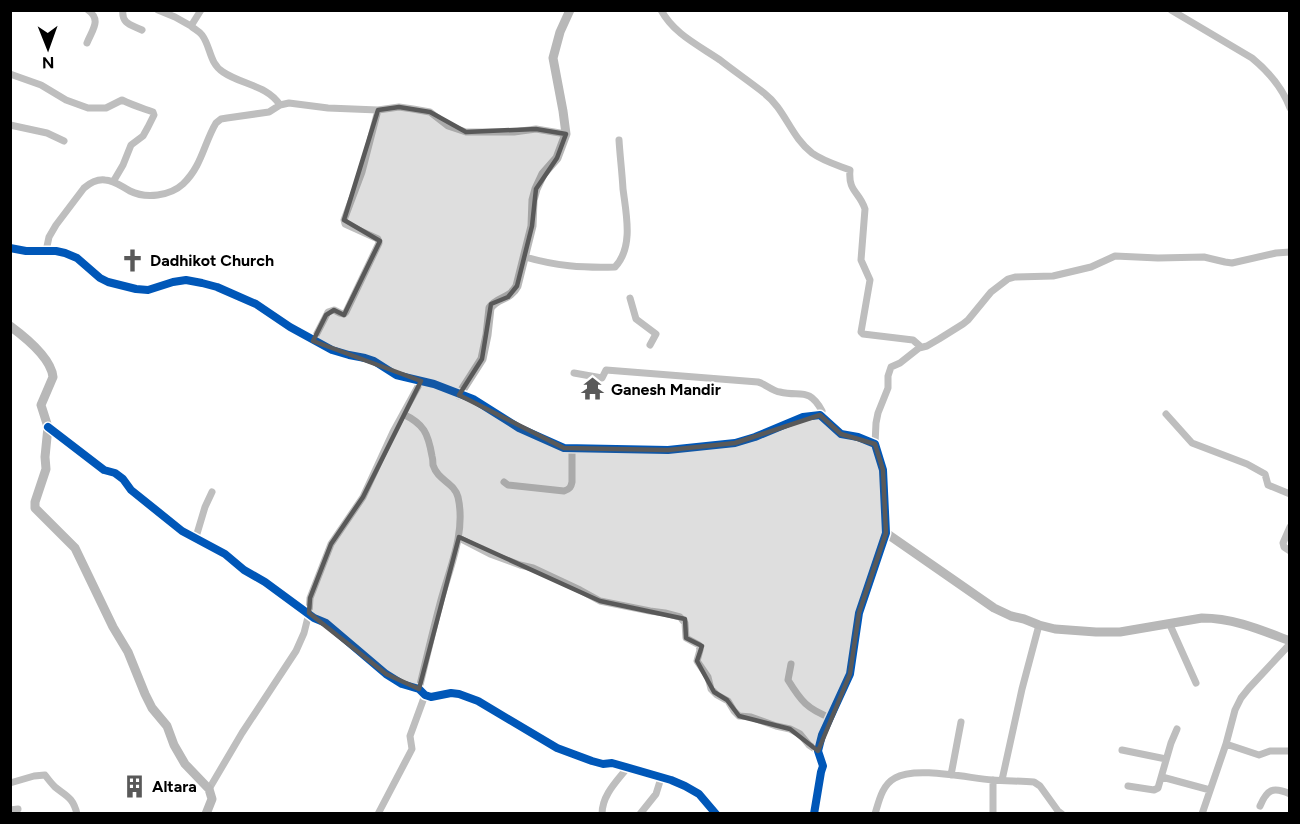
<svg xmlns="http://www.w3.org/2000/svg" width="1300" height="824" font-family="Figtree,sans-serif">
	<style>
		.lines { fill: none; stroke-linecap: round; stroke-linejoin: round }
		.street { stroke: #bebebe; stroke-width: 7 }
		.secondary { stroke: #b8b8b8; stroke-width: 9 }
		.cycleway-casing { stroke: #fff; stroke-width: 11 }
		.cycleway { stroke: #0057b8; stroke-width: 8 }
		.marked { fill: #595959; fill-opacity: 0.2; stroke: #595959; stroke-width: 4.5; stroke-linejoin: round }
		.labels { text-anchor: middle; stroke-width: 4.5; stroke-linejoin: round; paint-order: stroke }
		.poi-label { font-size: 16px; font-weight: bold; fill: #000; stroke: #fff; text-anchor: start }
	</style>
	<rect width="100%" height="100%" fill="#fff"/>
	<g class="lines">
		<path class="street" d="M 123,10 C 121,24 132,25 142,30
			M 158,10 L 175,17 L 191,26 L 201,10
			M 661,10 C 674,34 698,45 720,60 C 734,71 750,82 764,93 C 785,109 791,137 812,153 C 823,161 837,165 850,170 C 848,192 859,191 865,209 L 861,260 L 870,280 L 861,332 L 863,334 L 913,340 L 921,347
			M 1171,10 L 1252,58 C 1269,72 1282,87 1290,108
			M 191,26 C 194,29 199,31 202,35 C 211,47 209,63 223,72 C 242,85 267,85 280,105
			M 87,43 C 92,30 102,20 88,10
			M 10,74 L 41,85 L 66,100 L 88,108 L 106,108 L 122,100 C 132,105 142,108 153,112 L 154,115 L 148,127 L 143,136 L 131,145 L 123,165 L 113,182
			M 10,125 L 47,133 L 64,141
			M 10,248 L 26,251 L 56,251 L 65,253 L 77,258 L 100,278 L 108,282 L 136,289 L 148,290 L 173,282 L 186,280 L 202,283 L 217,287 L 256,304 L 290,327 L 332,350 L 349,355 L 365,358 L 374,361 L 396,375 L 434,384 L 473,399 L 519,428 L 564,448 L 668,450 L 735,443 L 755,437 L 803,417 L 820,415 L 841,434 L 858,437 L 875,444 L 883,470 L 886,533 L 859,613 L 850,674 L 822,735 L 818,751 L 823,766 L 821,772 L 814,814
			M 46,251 L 49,237 L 56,225 L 84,188 C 90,183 97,179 105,180 C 114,180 122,187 130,191 C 146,199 170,196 183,184 C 202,166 204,143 216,123 L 221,119 L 227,118 L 269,112 L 280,105 L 289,103 L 328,108 L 378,110 L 399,107 L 413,109 L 430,112 L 448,126 L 466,132 L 514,132 L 536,129 L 566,134
			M 525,257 C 556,266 582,268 615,267 C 634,247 626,213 623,189 C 622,172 620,156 619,140
			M 630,298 L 636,319 L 656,334 L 650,345
			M 313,341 L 328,312 L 334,310 L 340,313 L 344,314 L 346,312 L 379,243 L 378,239 L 345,224 L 344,220 L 362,172 L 378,110
			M 574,373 L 602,378 L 606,370 L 758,382 C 766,384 772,391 780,392 C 801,397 809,387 822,411
			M 403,414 C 424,424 428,433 432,456 C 433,459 433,463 433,465 C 438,481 454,482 458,497 C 466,532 450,567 441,600 C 433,630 426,660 419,689
			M 1166,414 L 1192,443 L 1247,464 L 1265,474 L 1268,485 L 1290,494
			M 48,427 L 104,470 L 115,473 L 123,479 L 131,490 L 182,531 L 225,554 L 244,570 L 265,582 L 314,618 L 326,623 L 386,674 L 402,684 L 419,689 L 425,695 L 431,697 L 451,693 L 459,694 L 478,701 L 557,748 L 592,761 L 603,764 L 612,763 L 671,780 L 685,786 L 699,794 L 716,814
			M 875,444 L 876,423 L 878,413 L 888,388 L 888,376 L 891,367 L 900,363 L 919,348 L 927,346 L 939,339 L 963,324 L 968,320 L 991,292 L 1008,279 L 1015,277 L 1053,276 L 1091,267 L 1115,256 L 1158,258 L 1204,257 L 1225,262 L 1232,263 L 1276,253 L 1290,252
			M 504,482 L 508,485 L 564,491 C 570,489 571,487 572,482 L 572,448
			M 1290,527 L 1283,543 L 1284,547 L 1290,551
			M 196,537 L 205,507 L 212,492
			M 459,538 L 490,554 L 520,565 L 533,568 L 580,590 L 600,601 L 650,611 L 665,613 L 680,617 L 685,623 L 686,638 L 699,645 L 700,650 L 697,661 L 708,677 L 711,689 L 717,695 L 728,701 L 734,711 L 739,716 L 751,717 L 776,726 L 790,729 L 800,734 L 809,745 L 818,751
			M 1170,625 L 1196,683
			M 791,664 L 788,680 C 801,701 807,709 831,718
			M 1226,744 L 1259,755 L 1270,751 L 1290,751
			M 1122,750 L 1166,759
			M 951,775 L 961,722
			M 1162,777 L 1210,790
			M 993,780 L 993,814
			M 1002,780 L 1022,689 L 1039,625
			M 10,783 L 34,776 L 45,775 C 48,779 51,783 55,787 C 66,796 73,797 77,814
			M 1128,786 L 1154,790 L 1158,788 L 1171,743 L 1177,729
			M 209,789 L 242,733 L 296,651 L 304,633 L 309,613 L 310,598 L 331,544 L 363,497 L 393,432 L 421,381
			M 1260,806 C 1267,790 1272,786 1290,794
			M 10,810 L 18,809
			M 378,814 L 412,749 L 410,736 L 425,695
			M 602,814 C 602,795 617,781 628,767
			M 640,814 L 656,794 L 661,778
			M 875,814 C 879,801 882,785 895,778 C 915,766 968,778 992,780 C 1006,781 1020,781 1034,782 L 1040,786 L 1058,811 L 1062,814
			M 1202,814 L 1226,744 L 1235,710 L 1241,698 L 1249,688 L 1290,644"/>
		<path class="secondary" d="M 10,326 C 25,337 51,358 53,377 L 41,405 L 48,427 L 45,457 L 46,469 L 35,502 L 35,508 L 75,548 L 113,627 L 128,652 L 145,694 L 152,708 L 167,726 L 174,745 L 185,764 L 209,789 L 212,799 L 206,814
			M 459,395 L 482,359 L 487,335 L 490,308 C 497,297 510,300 517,286 L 532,226 L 533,200 L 536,189 L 543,174 L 557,158 L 566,134 L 563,111 L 553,58 L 560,32 L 570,10
			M 886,533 L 994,608 L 1011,616 L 1024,619 L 1039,625 L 1055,629 L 1096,632 L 1120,632 L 1202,618 C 1233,618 1261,630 1290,641"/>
		<defs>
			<path id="cycleway" d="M 10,248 L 26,251 L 56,251 L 65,253 L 77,258 L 100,278 L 108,282 L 136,289 L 148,290 L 173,282 L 186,280 L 202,283 L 217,287 L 256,304 L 290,327 L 332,350 L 349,355 L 365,358 L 374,361 L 396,375 L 434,384 L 473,399 L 519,428 L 564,448 L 668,450 L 735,443 L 755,437 L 803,417 L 820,415 L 841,434 L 858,437 L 875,444 L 883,470 L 886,533 L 859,613 L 850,674 L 822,735 L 818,751 L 823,766 L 821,772 L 814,814
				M 48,427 L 104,470 L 115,473 L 123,479 L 131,490 L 182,531 L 225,554 L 244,570 L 265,582 L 314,618 L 326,623 L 386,674 L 402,684 L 419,689 L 425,695 L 431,697 L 451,693 L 459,694 L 478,701 L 557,748 L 592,761 L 603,764 L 612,763 L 671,780 L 685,786 L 699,794 L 716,814"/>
		</defs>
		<use href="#cycleway" class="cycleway-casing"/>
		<use href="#cycleway" class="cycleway"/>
	</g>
	<path class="marked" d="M 399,107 L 430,112 L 466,132 L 536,129 L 566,134 L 557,158 L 536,189 L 532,226 L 517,286 L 508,297 L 491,304 L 482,359 L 459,395 L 564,448 L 668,450 L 735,443 L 820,415 L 841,434 L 875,444 L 883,470 L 886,533 L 859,613 L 850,674 L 818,751 L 790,729 L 739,716 L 727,700 L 714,692 L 697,661 L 702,646 L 686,638 L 685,619 L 600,601 L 459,537 L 419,689 L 386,674 L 309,613 L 310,598 L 331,544 L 363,497 L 421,381 L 313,341 L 326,315 L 334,310 L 344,315 L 380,241 L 344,220 L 378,110 Z"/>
	<defs>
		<symbol id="church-bare" viewBox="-9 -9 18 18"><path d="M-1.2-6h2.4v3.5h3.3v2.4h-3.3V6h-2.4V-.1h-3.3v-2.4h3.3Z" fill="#595959" stroke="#fff" stroke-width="2.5" paint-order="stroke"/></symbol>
		<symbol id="temple-bare" viewBox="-9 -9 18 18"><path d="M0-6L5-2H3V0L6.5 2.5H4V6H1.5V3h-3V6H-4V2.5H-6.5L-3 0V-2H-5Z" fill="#595959" stroke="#fff" stroke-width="2.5" paint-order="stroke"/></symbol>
		<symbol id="building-bare" viewBox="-9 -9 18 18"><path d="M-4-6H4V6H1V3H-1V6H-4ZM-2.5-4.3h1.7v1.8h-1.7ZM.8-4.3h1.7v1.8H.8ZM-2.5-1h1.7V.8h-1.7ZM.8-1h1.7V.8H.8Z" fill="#595959" stroke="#fff" stroke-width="2.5" paint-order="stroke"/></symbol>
	</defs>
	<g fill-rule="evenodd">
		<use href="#church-bare" x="116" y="244" width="33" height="33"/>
		<use href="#temple-bare" x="576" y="372" width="33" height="33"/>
		<use href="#building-bare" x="118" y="770" width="33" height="33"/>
	</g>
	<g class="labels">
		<g class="poi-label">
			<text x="150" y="266">Dadhikot Church</text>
			<text x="611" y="395">Ganesh Mandir</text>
			<text x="152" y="792">Altara</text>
		</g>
	</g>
	<rect width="1300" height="824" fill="none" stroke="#000000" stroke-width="24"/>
	<g transform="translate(48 48) rotate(179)" stroke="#ffffff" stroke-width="4.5" paint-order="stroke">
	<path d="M0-4.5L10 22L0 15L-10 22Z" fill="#000000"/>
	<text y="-9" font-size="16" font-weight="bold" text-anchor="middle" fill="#000000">N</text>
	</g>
</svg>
